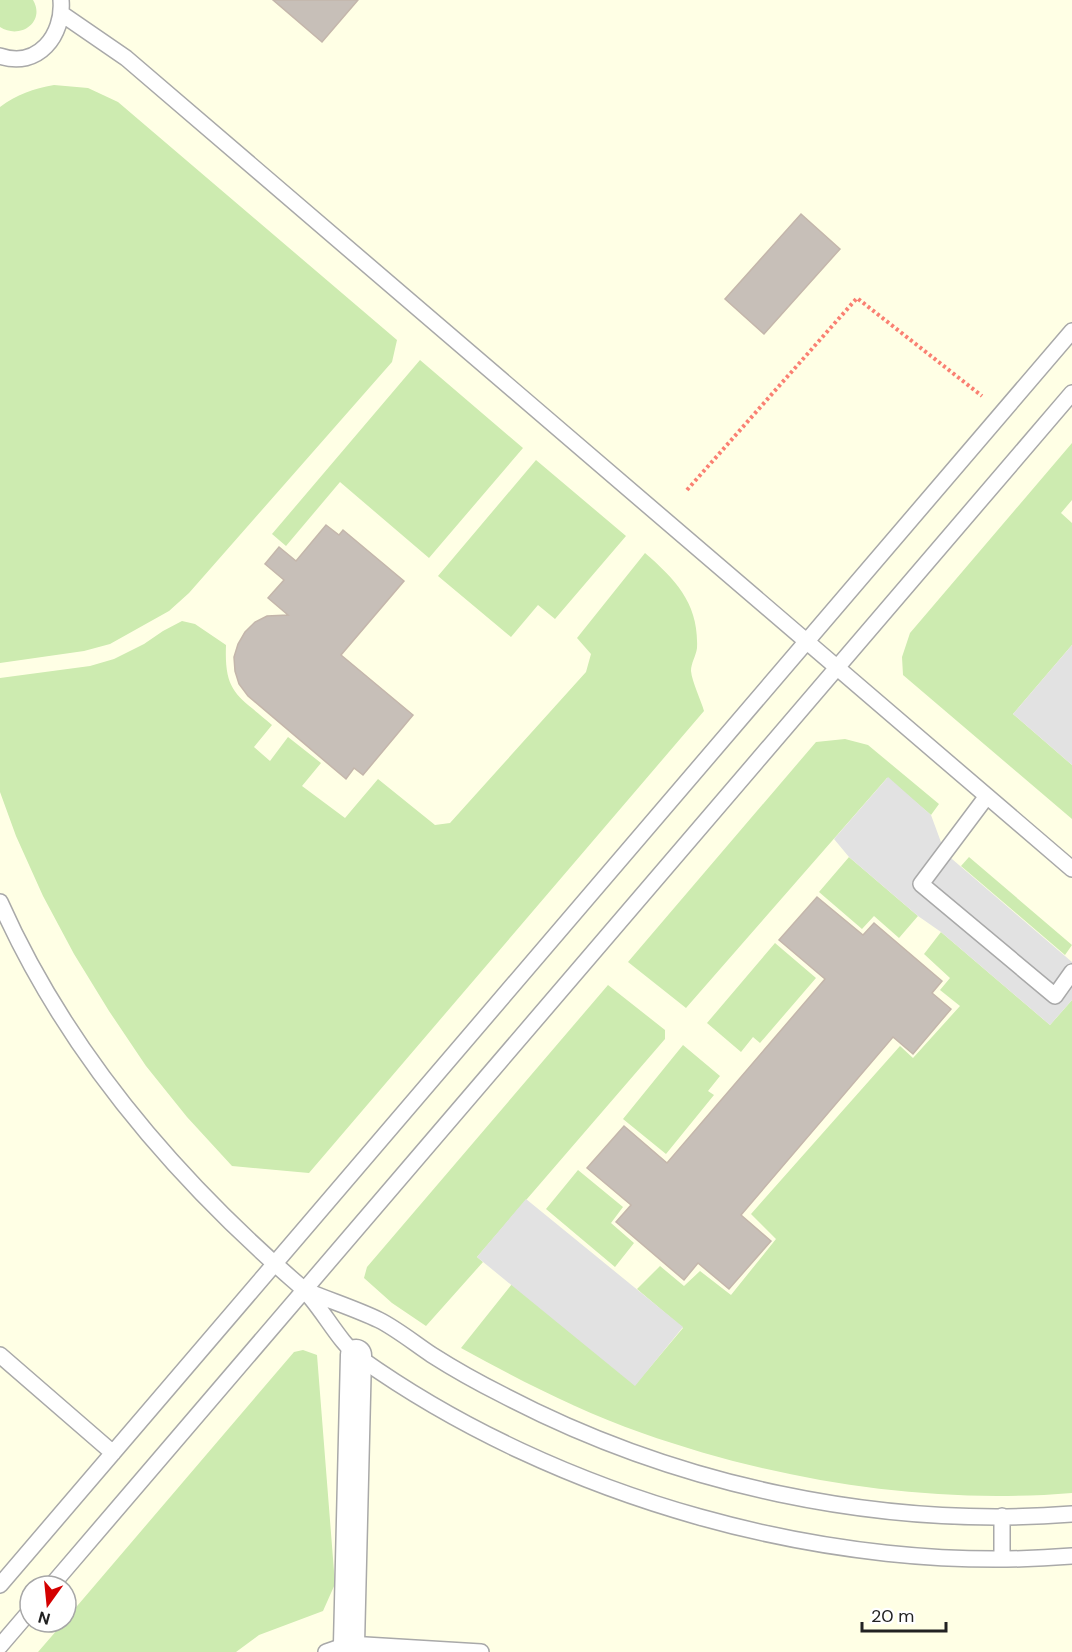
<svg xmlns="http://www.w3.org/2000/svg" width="1072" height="1652" font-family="'DM Sans',sans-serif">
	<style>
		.education { fill: #ffffe5; fill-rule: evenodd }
		.grass { fill: #cdebb0 }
		.parking { fill: #e2e2e2 }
		.building { fill: #c7bfb8; stroke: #c4b6ab; stroke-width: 1.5 }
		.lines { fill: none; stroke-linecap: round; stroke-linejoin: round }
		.lane-casing { stroke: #a9a9a9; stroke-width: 18 }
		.street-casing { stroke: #a9a9a9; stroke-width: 33 }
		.path { stroke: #fa8072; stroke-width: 4; stroke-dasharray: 3 3; stroke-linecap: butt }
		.lane { stroke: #fff; stroke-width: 15 }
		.street { stroke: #fff; stroke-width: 30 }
	</style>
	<rect width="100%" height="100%" fill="#f2efe9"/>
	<path class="education" d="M 0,0 L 1072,0 L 1072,1652 L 0,1652 ZM 30,1586 L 66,1586 L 66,1622 L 30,1622 Z"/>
	<path class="grass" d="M 0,0 L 33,0 C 46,22 20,40 0,27 Z
		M 54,85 L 88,88 L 118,102 L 397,340 L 392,362 L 189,593 L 169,611 L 110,644 L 84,651 L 0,663 L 0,107 C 17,94 33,89 54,85 Z
		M 420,360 L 523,448 L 429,558 L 340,482 L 286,546 L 272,534 Z
		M 1072,443 L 1072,500 L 1061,513 L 1072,523 L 1072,645 L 1013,714 L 1072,765 L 1072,819 L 903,675 L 902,657 L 910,633 Z
		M 536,460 L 626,536 L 555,619 L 538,605 L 511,637 L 438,576 Z
		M 645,553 C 676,580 699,604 697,648 C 696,656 691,663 691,671 C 692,682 701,700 704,711 L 309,1173 L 232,1166 L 187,1117 L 146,1066 L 109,1011 L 74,954 L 43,896 L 16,836 L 0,792 L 0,678 L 90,666 L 114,659 L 144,644 L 163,631 L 182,621 L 195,624 L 226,645 C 224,694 238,695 272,725 L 254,747 L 270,761 L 288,737 L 321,763 L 302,786 L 345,818 L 378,779 L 435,825 L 450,823 L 586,672 L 591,654 L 577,638 Z
		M 845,739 L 868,745 L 939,804 L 931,815 L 887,778 L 686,1008 L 628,962 L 816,742 Z
		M 849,857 L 918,916 L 899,938 L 874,916 L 862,929 L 819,892 Z
		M 969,857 L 1072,945 L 1065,955 L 961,866 Z
		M 941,932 L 1050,1025 L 1072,1000 L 1072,1493 C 928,1505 778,1481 642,1433 C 579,1411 519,1380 461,1348 L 512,1284 L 635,1385 L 683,1328 L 637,1289 L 660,1266 L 684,1286 L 700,1271 L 731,1295 L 776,1239 L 751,1214 L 900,1046 L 913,1058 L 960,1006 L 940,990 L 950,978 L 924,954 Z
		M 775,943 L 816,978 L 760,1043 L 753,1037 L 741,1052 L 707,1023 Z
		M 608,985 L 665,1030 L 665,1039 L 477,1257 L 483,1262 L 426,1326 L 392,1303 L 364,1278 L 367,1267 Z
		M 683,1045 L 720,1076 L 708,1091 L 714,1095 L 666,1154 L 623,1119 Z
		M 578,1170 L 623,1207 L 611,1223 L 634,1243 L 615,1267 L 546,1209 Z
		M 303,1350 L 317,1355 L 335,1584 L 323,1611 L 259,1635 L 236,1652 L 38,1652 L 64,1622 L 66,1622 L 66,1619 L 294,1352 Z"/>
	<path class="parking" d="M 1072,645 L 1072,765 L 1013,714 Z
		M 888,777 L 931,815 L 945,853 L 1072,962 L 1072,1000 L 1050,1025 L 941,932 L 918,916 L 849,857 L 834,839 Z
		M 526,1199 L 683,1327 L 635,1386 L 477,1257 Z"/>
	<path class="building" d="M 273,0 L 358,0 L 322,42 Z
		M 801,214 L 840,249 L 764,334 L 725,299 Z
		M 326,525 L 339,535 L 343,530 L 404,581 L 341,655 L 413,715 L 363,775 L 354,768 L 346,779 L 248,696 L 239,684 L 235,671 L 234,657 L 238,644 L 245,632 L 255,622 L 267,616 L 288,615 L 268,598 L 284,580 L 265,564 L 279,547 L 296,561 Z
		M 817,897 L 863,935 L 874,923 L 942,981 L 932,993 L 951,1009 L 913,1054 L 893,1037 L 741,1215 L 771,1241 L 729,1289 L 698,1263 L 684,1280 L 616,1222 L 631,1205 L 587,1168 L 624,1126 L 667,1163 L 825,979 L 779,940 Z"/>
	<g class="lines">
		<defs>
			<path id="lane" d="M 62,14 L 126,58 L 1072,869
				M 0,56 C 38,69 64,35 61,0
				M 987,796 L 921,884 L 1055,996 L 1072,972
				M 0,902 C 67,1053 176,1179 300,1286 C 321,1305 338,1342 360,1358 C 557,1498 831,1576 1072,1556
				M 307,1291 C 331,1301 356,1309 379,1320 C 397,1329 414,1343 432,1355 C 454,1369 479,1383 503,1395 C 675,1485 878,1529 1072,1514
				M 0,1355 L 113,1453
				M 1002,1558 L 1002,1516
				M 0,1585 L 1072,331
				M 51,1586 L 1072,393
				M 0,1646 L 30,1611
				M 326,1652 L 349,1644 L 481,1652"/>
			<path id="street" d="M 349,1644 L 356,1355"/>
		</defs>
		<use href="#lane" class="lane-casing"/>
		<use href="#street" class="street-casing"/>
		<path class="path" d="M 687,490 L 857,298 L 982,396"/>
		<use href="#lane" class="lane"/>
		<use href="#street" class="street"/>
	</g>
	<g transform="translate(48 1604) rotate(195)"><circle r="28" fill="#ffffff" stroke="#a7a7a7" stroke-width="1.5"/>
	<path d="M0-4.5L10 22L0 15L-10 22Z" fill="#d40000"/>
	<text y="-9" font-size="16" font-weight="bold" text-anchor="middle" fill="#222222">N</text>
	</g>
	<path d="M862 1622v9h84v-9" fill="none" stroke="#222222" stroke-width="3"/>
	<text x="871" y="1622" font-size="18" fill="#222222" stroke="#ffffff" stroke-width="4.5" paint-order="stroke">20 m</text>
</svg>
